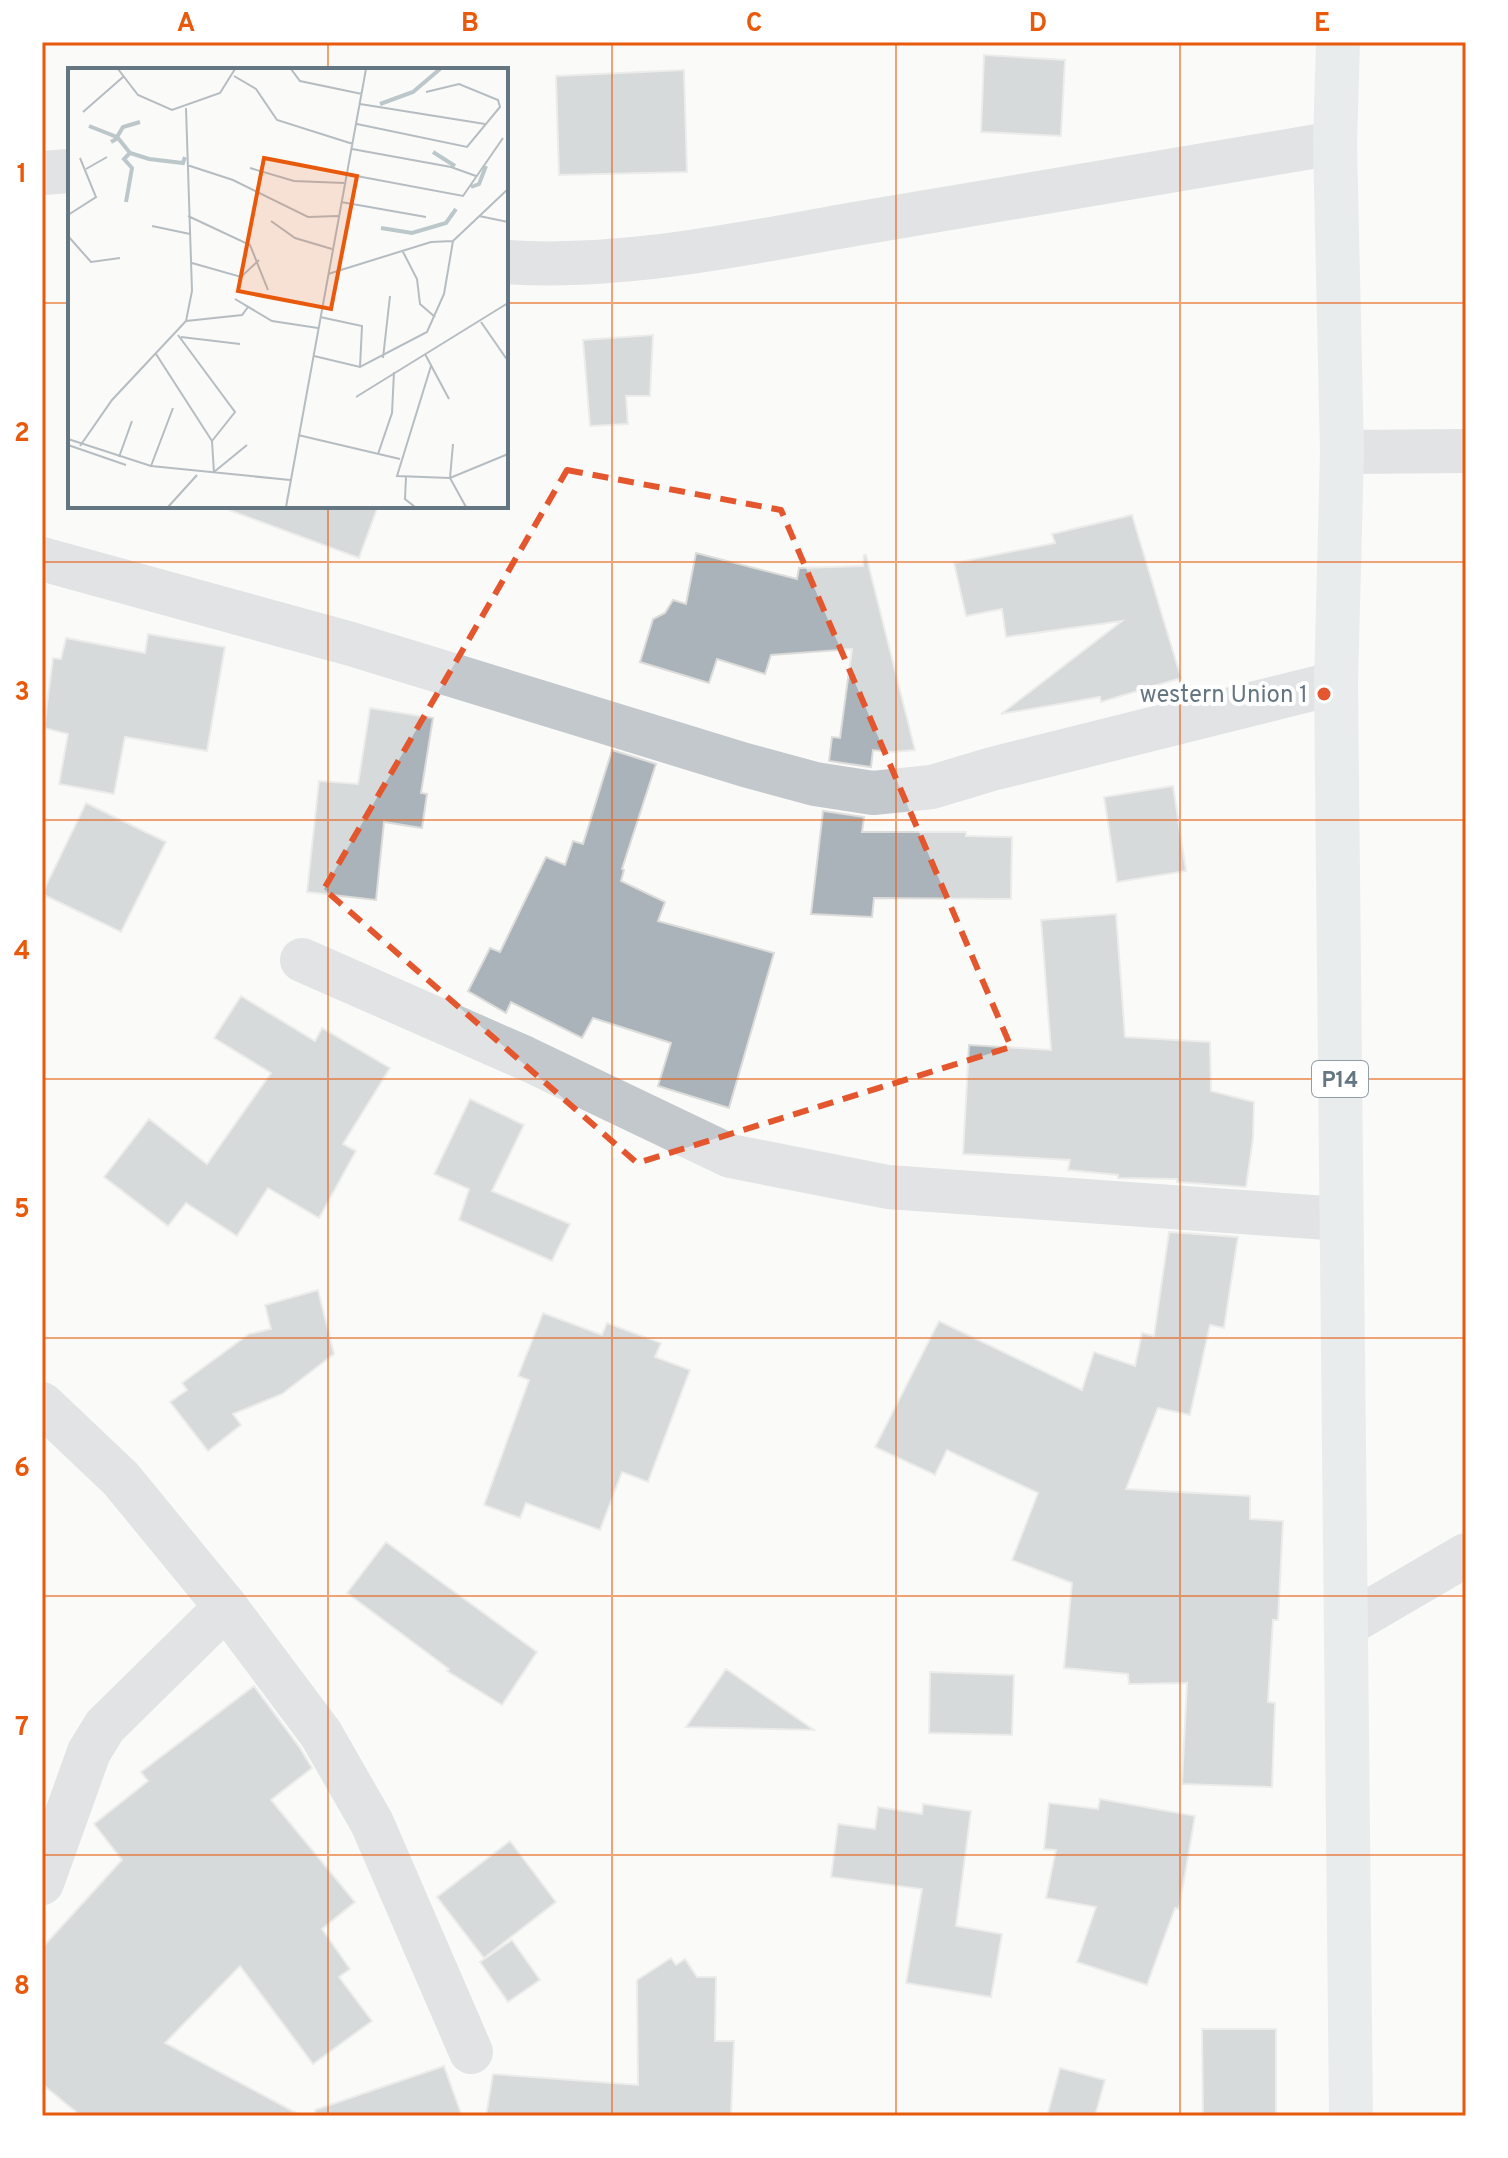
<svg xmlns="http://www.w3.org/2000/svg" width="1508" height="2158" font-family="Overpass,sans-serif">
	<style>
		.building { fill: #aab3b9; stroke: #dcdcda; stroke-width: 2 }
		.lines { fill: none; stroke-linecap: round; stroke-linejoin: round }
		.minor { stroke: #c3c8cc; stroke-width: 44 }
		.primary { stroke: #d6dbdf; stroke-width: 44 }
		.marked { fill: none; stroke: #e4572e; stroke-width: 6; stroke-dasharray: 16 10; stroke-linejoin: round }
		.grid { fill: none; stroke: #e8590c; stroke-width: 2; stroke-opacity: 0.55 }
		.poi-dot { fill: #e4572e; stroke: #fff; stroke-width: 3 }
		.labels { text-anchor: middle; stroke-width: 8; stroke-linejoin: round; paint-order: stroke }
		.shield { fill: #fff; stroke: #939fa8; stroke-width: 2 }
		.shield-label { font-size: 22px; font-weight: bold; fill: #657683 }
		.poi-label { font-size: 24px; fill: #657683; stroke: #fff; text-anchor: end }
		.inset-river { fill: none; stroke: #bbc7cb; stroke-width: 4 }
		.inset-road { fill: none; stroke: #b5bdc2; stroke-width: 2 }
		.view { fill: #e8590c; fill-opacity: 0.15; stroke: #e8590c; stroke-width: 4 }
		.inset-edge { fill: none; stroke: #657683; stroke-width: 4 }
		.neatline { fill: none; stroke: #e8590c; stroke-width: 3 }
		.grid-label { font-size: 26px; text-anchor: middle; font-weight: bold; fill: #e8590c }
	</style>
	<rect width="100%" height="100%" fill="#fafaf8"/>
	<path class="building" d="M 984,55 L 1065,60 L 1061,136 L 981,132 Z
		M 684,70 L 687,172 L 559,175 L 556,76 Z
		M 653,335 L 650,396 L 626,396 L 628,424 L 590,426 L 583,340 Z
		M 230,506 L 378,506 L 359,558 L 229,510 Z
		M 1132,515 L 1181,678 L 1101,702 L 1100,697 L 1001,714 L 1122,621 L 1006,637 L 1002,609 L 966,616 L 954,563 L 1055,543 L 1052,534 Z
		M 696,553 L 797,579 L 799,568 L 863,566 L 864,555 L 866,555 L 915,750 L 892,752 L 873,750 L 871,767 L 829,761 L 832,737 L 840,738 L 852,649 L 771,655 L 765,674 L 717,659 L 709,683 L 640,662 L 653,619 L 665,613 L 673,600 L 686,604 Z
		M 148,634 L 225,647 L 207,751 L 125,737 L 114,794 L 59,784 L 68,734 L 44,728 L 53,658 L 61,659 L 66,638 L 145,653 Z
		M 370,708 L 433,718 L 421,793 L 427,794 L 422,828 L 384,822 L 376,900 L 307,892 L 319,781 L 358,784 Z
		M 612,750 L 656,764 L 622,869 L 624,870 L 621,881 L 665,902 L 658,921 L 774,953 L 729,1108 L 658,1086 L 671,1043 L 593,1018 L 582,1038 L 511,1002 L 506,1013 L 468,991 L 490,948 L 500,952 L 546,857 L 565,865 L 573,841 L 583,844 Z
		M 1173,786 L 1186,871 L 1117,882 L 1104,797 Z
		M 86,803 L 166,842 L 121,932 L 42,894 Z
		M 823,811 L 864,817 L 862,832 L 966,832 L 966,836 L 1012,837 L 1011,899 L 874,898 L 872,917 L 811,914 Z
		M 1116,914 L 1125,1037 L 1210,1042 L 1211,1091 L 1254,1102 L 1253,1139 L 1246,1187 L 1177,1182 L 1177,1179 L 1118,1178 L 1118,1175 L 1068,1170 L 1070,1160 L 963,1154 L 969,1045 L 1051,1050 L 1041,920 Z
		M 241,996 L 315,1041 L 322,1028 L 390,1068 L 343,1144 L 356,1151 L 319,1218 L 268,1188 L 237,1236 L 186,1203 L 168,1226 L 104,1177 L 149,1119 L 207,1164 L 271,1073 L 214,1038 Z
		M 470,1099 L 524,1125 L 492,1191 L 570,1224 L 552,1261 L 459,1220 L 469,1189 L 434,1174 Z
		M 1169,1232 L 1238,1237 L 1224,1328 L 1210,1325 L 1190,1415 L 1158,1408 L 1126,1489 L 1250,1496 L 1250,1519 L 1283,1521 L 1278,1620 L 1273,1620 L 1268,1702 L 1275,1703 L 1272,1787 L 1182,1784 L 1187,1683 L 1129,1684 L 1128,1674 L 1064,1668 L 1072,1583 L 1012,1560 L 1038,1493 L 947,1450 L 935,1475 L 875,1447 L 939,1321 L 1082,1390 L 1094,1352 L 1135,1366 L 1142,1333 L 1154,1336 Z
		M 318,1290 L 334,1354 L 282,1394 L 233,1414 L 241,1425 L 208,1451 L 170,1402 L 187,1390 L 182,1383 L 249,1334 L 271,1329 L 265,1305 Z
		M 543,1313 L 602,1335 L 607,1323 L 661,1343 L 655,1357 L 690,1370 L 648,1482 L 622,1472 L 600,1530 L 526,1503 L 520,1518 L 484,1505 L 529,1380 L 518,1376 Z
		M 386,1542 L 537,1652 L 502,1705 L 447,1671 L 449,1669 L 347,1593 Z
		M 726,1669 L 752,1687 L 814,1730 L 686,1727 Z
		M 930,1672 L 1014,1675 L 1012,1735 L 929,1733 Z
		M 254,1686 L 300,1748 L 312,1768 L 271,1800 L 355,1902 L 322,1929 L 350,1969 L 339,1977 L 372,2021 L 313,2064 L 240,1966 L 165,2043 L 302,2116 L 81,2116 L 42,2084 L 42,1948 L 122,1860 L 94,1824 L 148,1781 L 141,1772 Z
		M 1100,1799 L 1195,1816 L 1179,1909 L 1175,1908 L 1147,1985 L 1077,1962 L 1096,1907 L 1046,1898 L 1056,1850 L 1044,1849 L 1049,1803 L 1098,1809 Z
		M 923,1804 L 971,1811 L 956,1926 L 1002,1934 L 991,1997 L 906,1983 L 922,1889 L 831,1877 L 838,1824 L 875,1829 L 878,1807 L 922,1814 Z
		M 510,1841 L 556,1902 L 484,1958 L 437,1897 Z
		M 512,1940 L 540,1980 L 508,2002 L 480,1962 Z
		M 671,1958 L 676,1965 L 685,1959 L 697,1977 L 716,1977 L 715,2041 L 734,2041 L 731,2116 L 486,2116 L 493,2074 L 638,2085 L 637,1980 Z
		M 1202,2029 L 1276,2029 L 1276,2116 L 1203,2116 Z
		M 444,2066 L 462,2116 L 316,2116 L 315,2110 Z
		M 1060,2068 L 1105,2080 L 1095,2116 L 1047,2116 Z"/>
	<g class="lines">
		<path class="minor" d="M 42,173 L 70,171
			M 506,262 C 624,270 745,243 861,223 C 1019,196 1177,170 1335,143
			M 1342,452 L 1466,451
			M 42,559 L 351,644 L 745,765 L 815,784 L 873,793 L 932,787 L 992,769 L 1336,683
			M 302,960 L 525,1058 L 730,1156 L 888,1187 L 1341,1219
			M 42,1404 L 121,1479 L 226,1607 L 321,1734 L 372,1823 L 471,2052
			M 1348,1624 L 1466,1555
			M 42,1883 L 89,1752 L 105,1726 L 226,1607"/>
		<path class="primary" d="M 1338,42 L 1335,143 L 1342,452 L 1336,683 L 1351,2116"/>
	</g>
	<path d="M0 0H1508V2158H0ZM 567,470 L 781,510 L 1011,1047 L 637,1163 L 324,889 Z" fill="#fafaf8" fill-opacity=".55" fill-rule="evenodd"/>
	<path class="marked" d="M 567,470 L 781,510 L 1011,1047 L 637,1163 L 324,889 Z"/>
	<path class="grid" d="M 328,42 L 328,70M 612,42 L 612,2116M 896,42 L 896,2116M 1180,42 L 1180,2116M 42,303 L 70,303M 506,303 L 1466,303M 328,506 L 328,2116M 42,562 L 1466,562M 42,820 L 1466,820M 42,1079 L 1466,1079M 42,1338 L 1466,1338M 42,1596 L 1466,1596M 42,1855 L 1466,1855"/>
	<circle class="poi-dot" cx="1324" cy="694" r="8"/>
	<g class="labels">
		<rect class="shield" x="1312" y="1061" width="56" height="36" rx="6"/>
		<g class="shield-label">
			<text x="1340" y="1087">P14</text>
		</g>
		<g class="poi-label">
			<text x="1308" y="702">western Union 1</text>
		</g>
	</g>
	<g transform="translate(68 68)">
		<rect width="440" height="440" fill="#fafaf8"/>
		<path class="inset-river" d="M 312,36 L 345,24 L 372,1M 21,58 L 49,69 L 55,59 L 72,54M 43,74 L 50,70 L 62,85 L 81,91 L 115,95 L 117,89M 365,84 L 387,98M 403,119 L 411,116 L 418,98M 58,134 L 64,100 L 56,91 L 61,86M 313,160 L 344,165 L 378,155 L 388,141"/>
		<path class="inset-road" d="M 50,1 L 70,27 L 104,42 L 152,25 L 167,1M 223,1 L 232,13 L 294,26M 166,8 L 188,21 L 209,52 L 285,76M 292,36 L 417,56M 15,44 L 55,9M 289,56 L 399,79 L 432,39 L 430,32 L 391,16 L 358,24M 284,81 L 383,99 L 408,108M 119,97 L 165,112 L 240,149 L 270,148M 182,100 L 226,113 L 276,115M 18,101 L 39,89M 278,106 L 395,128 L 435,70M 273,134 L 358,149M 0,147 L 28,129 L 12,90M 120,148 L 182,177 L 200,222M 411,148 L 440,154M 203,153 L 227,170 L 264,181M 84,158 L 122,166M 0,168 L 23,194 L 52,190M 334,182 L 349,211 L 352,236 L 367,249M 124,195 L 173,209 L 191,192M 260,206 L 363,174 L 385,173 L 440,121M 167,231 L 204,253 L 250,260M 252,249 L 294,258 L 292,299M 118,253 L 174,247 L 180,239M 413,254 L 440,293M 110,267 L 167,344 L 144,373M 113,269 L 172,276M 88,286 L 144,373 L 146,405M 357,286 L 381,331M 246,288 L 292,299 L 359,264 L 376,226 L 385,173M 315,290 L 322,228M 363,298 L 329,408 L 382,410 L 440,386M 288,329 L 440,235M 230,367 L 332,391M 0,371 L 83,398 L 222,412M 385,376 L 382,410 L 398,439M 0,377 L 58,397M 12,378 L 44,332 L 118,253 L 124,223 L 118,40M 310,386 L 324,345 L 326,304M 51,389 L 64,353M 83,398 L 105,340M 146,404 L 179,377M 338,409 L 337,431 L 347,439M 100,439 L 129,407M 218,439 L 298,1"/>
		<path class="view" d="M 196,90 L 289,108 L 263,241 L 170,223 Z"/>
		<rect width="440" height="440" class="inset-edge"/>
	</g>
	<rect width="1508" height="2158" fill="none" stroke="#ffffff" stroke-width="88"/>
	<rect x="44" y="44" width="1420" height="2070" class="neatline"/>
	<g class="grid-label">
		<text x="186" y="31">A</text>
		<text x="470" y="31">B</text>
		<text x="754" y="31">C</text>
		<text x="1038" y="31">D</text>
		<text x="1322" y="31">E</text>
		<text x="22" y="182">1</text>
		<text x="22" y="441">2</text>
		<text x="22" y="700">3</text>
		<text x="22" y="959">4</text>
		<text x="22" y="1217">5</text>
		<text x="22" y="1476">6</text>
		<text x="22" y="1735">7</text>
		<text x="22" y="1994">8</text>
	</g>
</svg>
